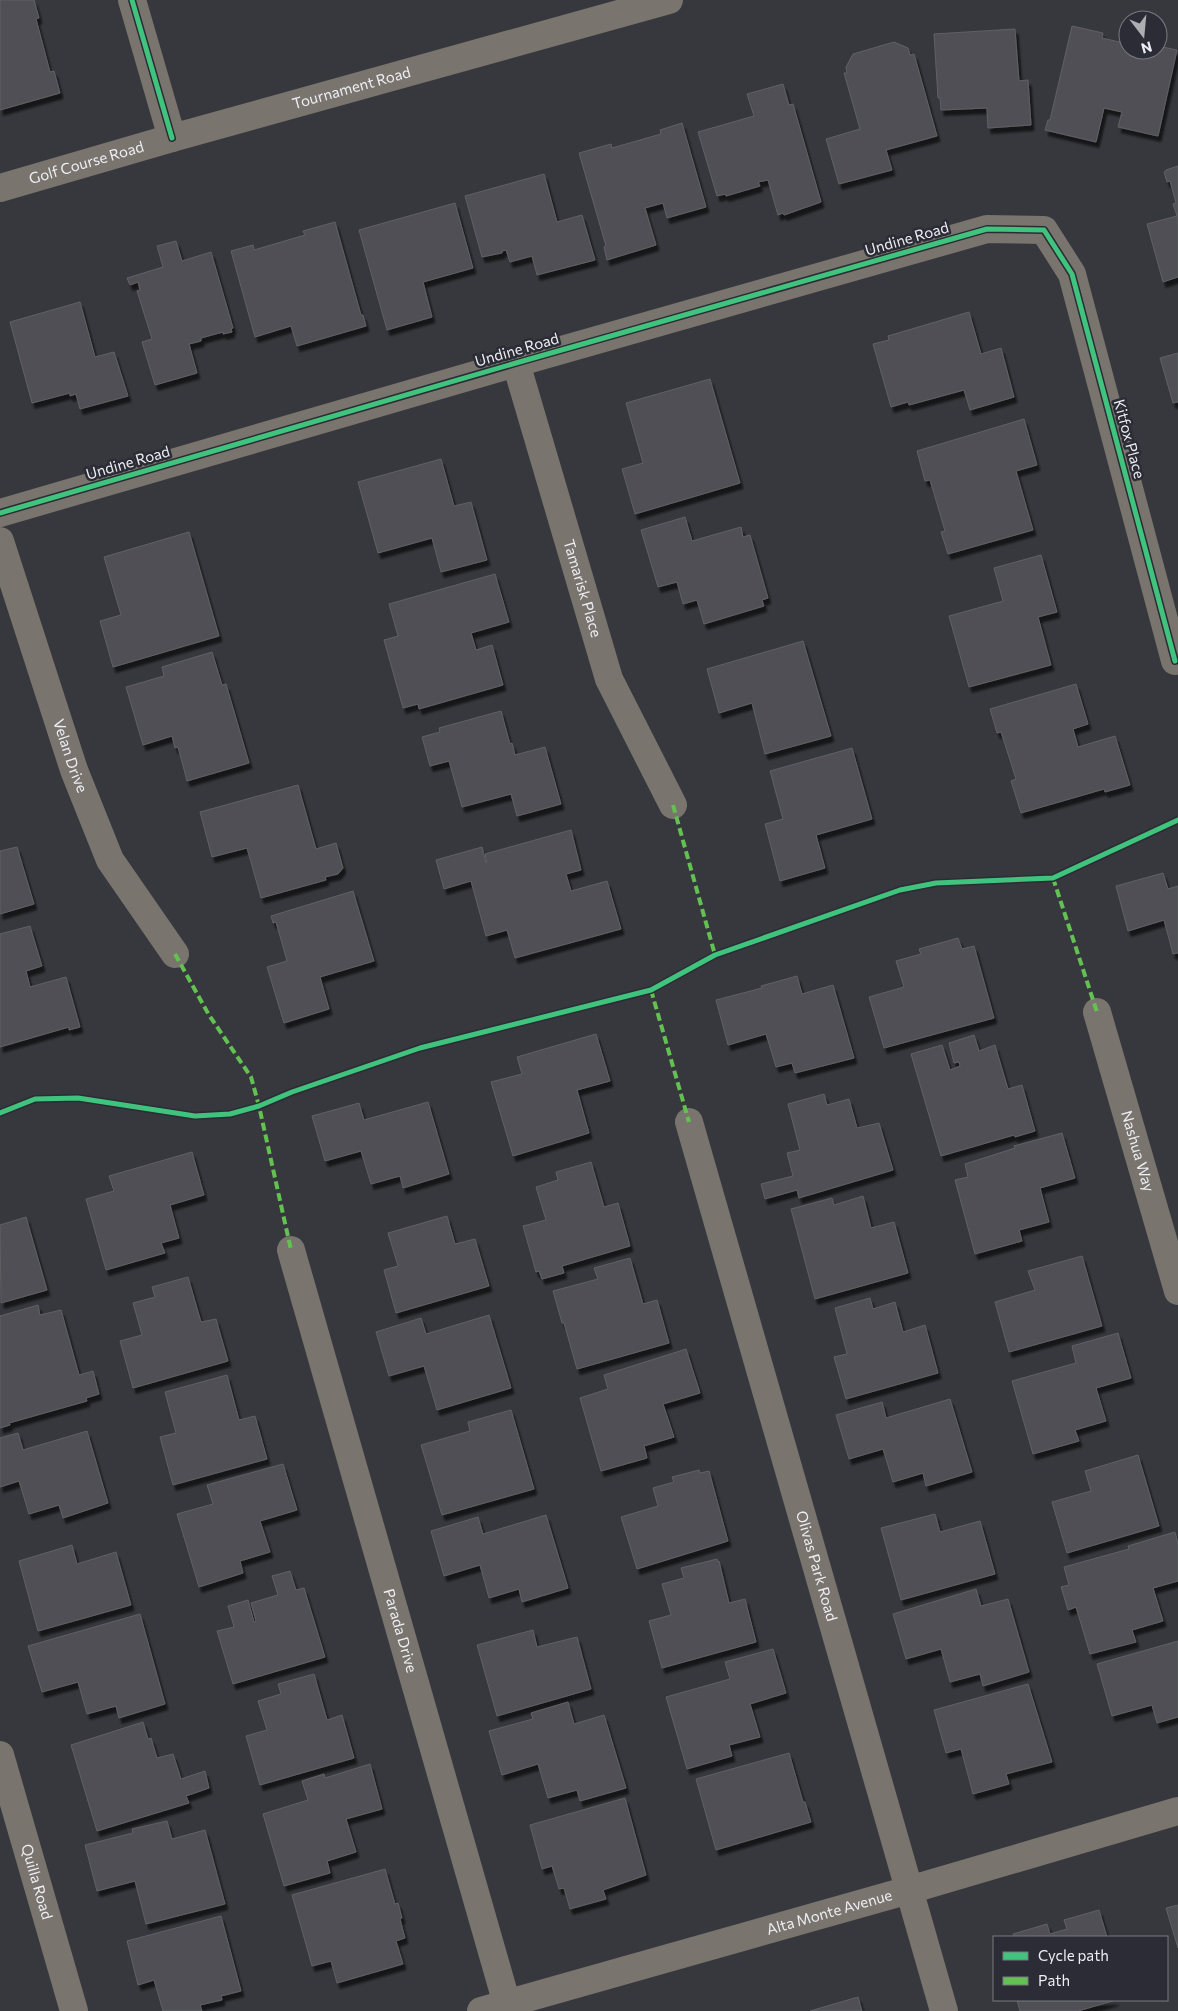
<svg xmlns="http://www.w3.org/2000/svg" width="1178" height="2011" font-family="Commissioner,sans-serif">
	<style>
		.building { fill: #4f5054; stroke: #606065; filter: url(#shadow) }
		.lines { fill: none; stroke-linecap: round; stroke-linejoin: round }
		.minor { stroke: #79746d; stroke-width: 28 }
		.tertiary { stroke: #79746d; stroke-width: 28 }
		.quiet { stroke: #63c152; stroke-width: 4; stroke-dasharray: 8 4; stroke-linecap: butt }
		.cycleway-casing { stroke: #2b2c35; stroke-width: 8 }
		.cycleway { stroke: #40c37c; stroke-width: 5 }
		.labels { text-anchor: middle; stroke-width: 5; stroke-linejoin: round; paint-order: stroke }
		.street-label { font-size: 15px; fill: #edeef4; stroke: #2b2c35 }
	</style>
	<defs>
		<filter id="shadow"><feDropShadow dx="3" dy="5.5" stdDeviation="1" flood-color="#0009"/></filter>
	</defs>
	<rect width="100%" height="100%" fill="#37383d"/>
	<path class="building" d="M 0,0 L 34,0 L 39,18 L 36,19 L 50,72 L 54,71 L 60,93 L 0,110 Z
		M 1072,26 L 1103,33 L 1102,38 L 1128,44 L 1128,50 L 1158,50 L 1158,46 L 1177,50 L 1158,136 L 1118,127 L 1122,112 L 1104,108 L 1096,142 L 1045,130 L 1048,120 L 1050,120 Z
		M 1015,29 L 1019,81 L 1028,80 L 1031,125 L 988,128 L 987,108 L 941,110 L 940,98 L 938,98 L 934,34 Z
		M 894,42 L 908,48 L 910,55 L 914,54 L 937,136 L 886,150 L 892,170 L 839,184 L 826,139 L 860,129 L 844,73 L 847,73 L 846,67 L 853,54 Z
		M 783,84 L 789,105 L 793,104 L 821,202 L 784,215 L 783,213 L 778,215 L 768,180 L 758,182 L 760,186 L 726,196 L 725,194 L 717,196 L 698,132 L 754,116 L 747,94 Z
		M 682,123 L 706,207 L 667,218 L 663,203 L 645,208 L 656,245 L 607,260 L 604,247 L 606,246 L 579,153 L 611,144 L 612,148 L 661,134 L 660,130 Z
		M 1178,166 L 1178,277 L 1163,282 L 1147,224 L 1177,216 L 1173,204 L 1176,203 L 1170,181 L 1167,182 L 1164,172 L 1166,171 L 1166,170 Z
		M 544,174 L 557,222 L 582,215 L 595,260 L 537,275 L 532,256 L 510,262 L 506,250 L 502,251 L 502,253 L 482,257 L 465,196 Z
		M 455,203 L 473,268 L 423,282 L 432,317 L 387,330 L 359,230 Z
		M 335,222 L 361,315 L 363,315 L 366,326 L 297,346 L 291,326 L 255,337 L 231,251 L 253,245 L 254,250 L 305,235 L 303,231 Z
		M 176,241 L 182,261 L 211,252 L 233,328 L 231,329 L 232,332 L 223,334 L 223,332 L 201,338 L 201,341 L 189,344 L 197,373 L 155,385 L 142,342 L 152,339 L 137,291 L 140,290 L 138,282 L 130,285 L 127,278 L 163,267 L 157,246 Z
		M 80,302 L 95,357 L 114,352 L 128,396 L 80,409 L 76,394 L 70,396 L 70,393 L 32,403 L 10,322 Z
		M 969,312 L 981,354 L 1001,348 L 1014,397 L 970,410 L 964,390 L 909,405 L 908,402 L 891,407 L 873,344 L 889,340 L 888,336 Z
		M 1178,353 L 1178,402 L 1173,403 L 1160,358 Z
		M 710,379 L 740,483 L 635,514 L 622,469 L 643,463 L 626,403 Z
		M 1024,419 L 1037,465 L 1016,471 L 1033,530 L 948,554 L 941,532 L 945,531 L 930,480 L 925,481 L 917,451 Z
		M 441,459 L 454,506 L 471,502 L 487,560 L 441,572 L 432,538 L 378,553 L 358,482 Z
		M 685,517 L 692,541 L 741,527 L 743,537 L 750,535 L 768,598 L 762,600 L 764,606 L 704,624 L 697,600 L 683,604 L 677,582 L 658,587 L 641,530 Z
		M 189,532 L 219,636 L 113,667 L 100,621 L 121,615 L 104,557 Z
		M 1041,555 L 1057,612 L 1038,617 L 1051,665 L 969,687 L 949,616 L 1003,601 L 994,568 Z
		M 495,574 L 509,622 L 471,633 L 476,650 L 492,645 L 503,685 L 419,709 L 418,704 L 403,708 L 384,640 L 398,636 L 389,604 Z
		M 803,641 L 831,736 L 765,754 L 752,703 L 719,713 L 707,669 Z
		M 212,652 L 222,685 L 226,684 L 249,763 L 187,781 L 178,747 L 175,748 L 172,736 L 143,745 L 126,687 L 164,676 L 162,667 Z
		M 1076,684 L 1088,724 L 1073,729 L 1078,747 L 1115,736 L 1130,785 L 1105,792 L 1104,789 L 1021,813 L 1011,781 L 1016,779 L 1001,732 L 997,733 L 990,709 Z
		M 501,711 L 510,744 L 512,743 L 515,755 L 545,747 L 561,804 L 517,816 L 511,794 L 462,807 L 449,761 L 430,766 L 422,737 L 440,732 L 439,728 Z
		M 852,748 L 872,819 L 816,835 L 825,868 L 780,881 L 765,824 L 783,819 L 770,771 Z
		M 298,785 L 316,849 L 336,843 L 343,868 L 338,874 L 325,877 L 326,880 L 261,898 L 247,848 L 212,857 L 200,812 Z
		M 571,830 L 581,870 L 566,874 L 571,891 L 607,881 L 621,929 L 515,958 L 507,930 L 486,936 L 471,881 L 444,889 L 436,860 L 482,847 L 486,863 L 487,862 L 485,854 Z
		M 17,847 L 34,904 L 0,914 L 0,851 Z
		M 1163,873 L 1168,889 L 1178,886 L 1178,953 L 1173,954 L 1164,920 L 1128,931 L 1116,886 Z
		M 353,891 L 374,961 L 320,977 L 329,1009 L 284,1023 L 267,967 L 287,961 L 276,922 L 273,923 L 271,916 Z
		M 30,926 L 42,966 L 26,971 L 30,987 L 66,977 L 80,1027 L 69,1030 L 69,1027 L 0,1047 L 0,934 Z
		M 958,938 L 962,949 L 974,946 L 994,1018 L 884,1048 L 869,997 L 904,987 L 896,961 L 921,954 L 919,949 Z
		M 797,976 L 802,994 L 833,985 L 854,1058 L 795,1073 L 792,1063 L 776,1067 L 766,1034 L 728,1045 L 716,1000 L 762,988 L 761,986 Z
		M 596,1034 L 610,1081 L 577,1090 L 589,1133 L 513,1156 L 491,1082 L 522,1074 L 517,1057 Z
		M 974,1035 L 979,1051 L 995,1045 L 1008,1089 L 1022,1085 L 1035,1131 L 1015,1137 L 1014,1135 L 941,1156 L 911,1054 L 942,1045 L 950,1070 L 960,1066 L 959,1062 L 954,1063 L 949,1043 Z
		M 824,1094 L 827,1105 L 849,1099 L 857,1128 L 879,1123 L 893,1170 L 799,1198 L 797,1190 L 765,1199 L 761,1184 L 793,1176 L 787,1153 L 800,1150 L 788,1104 Z
		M 428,1102 L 449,1174 L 403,1188 L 400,1176 L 371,1184 L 361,1151 L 325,1161 L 312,1116 L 359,1103 L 364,1120 Z
		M 1062,1133 L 1075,1178 L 1040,1188 L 1049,1222 L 1019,1230 L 1022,1241 L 975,1254 L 955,1180 L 968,1177 L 965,1164 L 1015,1148 L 1014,1146 Z
		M 192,1152 L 204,1195 L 170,1205 L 179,1238 L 161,1243 L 165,1253 L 106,1270 L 86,1199 L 114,1191 L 109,1176 Z
		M 591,1162 L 604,1207 L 618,1203 L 630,1246 L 562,1266 L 564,1273 L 542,1279 L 539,1271 L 536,1272 L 523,1226 L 546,1220 L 536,1187 L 558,1180 L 556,1172 Z
		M 863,1196 L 871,1228 L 894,1222 L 908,1273 L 815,1299 L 791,1209 L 832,1198 L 834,1205 Z
		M 447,1216 L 455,1244 L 475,1239 L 489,1286 L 396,1313 L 384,1270 L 398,1266 L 388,1233 Z
		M 26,1217 L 47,1290 L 1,1303 L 0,1225 Z
		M 1082,1256 L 1102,1326 L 1009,1352 L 995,1302 L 1035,1290 L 1028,1271 Z
		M 630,1258 L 643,1304 L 657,1300 L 669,1343 L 577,1369 L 564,1323 L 562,1323 L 553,1291 L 598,1279 L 594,1268 Z
		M 188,1277 L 201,1322 L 216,1319 L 228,1361 L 133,1388 L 120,1341 L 142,1335 L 133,1303 L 155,1297 L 152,1287 Z
		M 870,1298 L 873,1309 L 895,1302 L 903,1332 L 925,1325 L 938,1373 L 846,1399 L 834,1357 L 847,1354 L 835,1308 Z
		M 38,1305 L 40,1315 L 61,1310 L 79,1375 L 93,1371 L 99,1394 L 86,1398 L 87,1401 L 9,1423 L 10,1425 L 0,1428 L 0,1316 Z
		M 489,1315 L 511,1388 L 437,1410 L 424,1366 L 389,1376 L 376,1332 L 421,1318 L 426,1334 Z
		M 1118,1333 L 1131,1378 L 1096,1388 L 1106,1421 L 1075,1430 L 1079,1441 L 1033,1454 L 1012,1381 L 1076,1363 L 1072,1346 Z
		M 686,1349 L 700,1393 L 663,1404 L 674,1437 L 644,1446 L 647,1458 L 601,1471 L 580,1398 L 608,1389 L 604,1375 Z
		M 227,1375 L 239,1420 L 255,1416 L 267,1459 L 173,1485 L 160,1437 L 176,1433 L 165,1392 Z
		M 950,1399 L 972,1472 L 926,1486 L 923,1473 L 893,1482 L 883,1449 L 849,1459 L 836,1415 L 882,1402 L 886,1418 Z
		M 511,1410 L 534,1489 L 442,1515 L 421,1445 L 470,1431 L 468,1422 Z
		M 87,1431 L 108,1503 L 63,1518 L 59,1505 L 29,1514 L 19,1481 L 0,1487 L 0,1438 L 18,1433 L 23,1450 Z
		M 1138,1455 L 1159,1526 L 1067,1553 L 1052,1502 L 1091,1491 L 1085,1471 Z
		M 283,1464 L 297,1510 L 260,1521 L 270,1552 L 240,1561 L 243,1573 L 199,1587 L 177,1514 L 213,1504 L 207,1485 Z
		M 699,1470 L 700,1473 L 709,1471 L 728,1541 L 637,1569 L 621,1517 L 658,1506 L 653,1488 L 674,1482 L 672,1477 Z
		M 935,1514 L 940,1532 L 980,1521 L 995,1574 L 901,1600 L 881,1528 Z
		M 546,1515 L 568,1588 L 522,1602 L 519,1589 L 489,1598 L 480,1565 L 444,1576 L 431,1531 L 478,1517 L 483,1534 Z
		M 1175,1532 L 1178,1543 L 1178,1581 L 1153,1588 L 1163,1621 L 1132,1630 L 1136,1642 L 1090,1654 L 1076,1607 L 1068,1610 L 1061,1587 L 1069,1585 L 1064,1567 L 1129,1549 L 1128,1546 Z
		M 72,1545 L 77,1564 L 116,1552 L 131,1605 L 38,1631 L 19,1561 Z
		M 717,1559 L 718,1562 L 719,1561 L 729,1603 L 745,1599 L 756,1642 L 662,1668 L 649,1621 L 671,1615 L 662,1584 L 684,1578 L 681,1568 Z
		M 290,1571 L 296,1590 L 304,1588 L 325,1657 L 233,1684 L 217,1631 L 234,1627 L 228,1606 L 248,1600 L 254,1622 L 256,1621 L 251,1603 L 278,1595 L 272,1576 Z
		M 976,1589 L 981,1606 L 1008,1599 L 1029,1672 L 983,1686 L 980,1674 L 950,1682 L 941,1649 L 906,1659 L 893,1614 Z
		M 140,1614 L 165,1704 L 119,1718 L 116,1706 L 87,1714 L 78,1682 L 42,1692 L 28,1646 Z
		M 533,1630 L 537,1647 L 577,1637 L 591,1689 L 497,1716 L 477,1645 Z
		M 1178,1641 L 1178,1717 L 1157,1723 L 1152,1705 L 1112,1716 L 1097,1664 Z
		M 773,1649 L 786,1693 L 750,1704 L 760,1737 L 729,1745 L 732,1756 L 687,1769 L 666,1697 L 730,1679 L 725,1662 Z
		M 314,1674 L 327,1720 L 342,1715 L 354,1758 L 260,1785 L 246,1736 L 267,1730 L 258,1701 L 281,1694 L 278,1684 Z
		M 1028,1684 L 1052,1762 L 1006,1774 L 1009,1784 L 973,1794 L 961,1749 L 946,1753 L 934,1710 Z
		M 568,1702 L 574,1724 L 604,1715 L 626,1788 L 580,1801 L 577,1790 L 548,1798 L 538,1764 L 502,1775 L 489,1731 L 533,1719 L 531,1713 Z
		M 143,1722 L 148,1739 L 151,1738 L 157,1758 L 173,1754 L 181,1779 L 205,1771 L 209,1788 L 186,1796 L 189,1803 L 97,1831 L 71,1745 Z
		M 789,1753 L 803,1802 L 805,1802 L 811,1822 L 716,1850 L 696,1779 Z
		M 370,1764 L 382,1809 L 346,1819 L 356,1852 L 327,1861 L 330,1873 L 284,1886 L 263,1814 L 308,1800 L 302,1781 L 324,1774 L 325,1778 Z
		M 625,1798 L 646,1875 L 603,1890 L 606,1899 L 570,1909 L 564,1888 L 559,1889 L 552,1866 L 542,1869 L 530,1825 Z
		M 167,1821 L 172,1839 L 205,1830 L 225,1904 L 146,1924 L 135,1881 L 97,1891 L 85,1845 L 133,1833 L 132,1829 Z
		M 385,1869 L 395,1904 L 398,1903 L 402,1918 L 400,1919 L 405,1938 L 396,1941 L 403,1964 L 337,1983 L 331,1961 L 312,1966 L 292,1895 Z
		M 1178,1905 L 1178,1948 L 1166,1908 Z
		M 1099,1910 L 1107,1937 L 1014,1937 L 1013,1934 L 1047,1924 L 1050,1934 L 1067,1929 L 1064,1920 Z
		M 221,1916 L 241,1991 L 221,1996 L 222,2000 L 200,2005 L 202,2011 L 163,2011 L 154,1980 L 138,1985 L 127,1941 Z
		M 858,1997 L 862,2011 L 810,2011 Z
		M 1017,2000 L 1116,2000 L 1078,2011 L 1020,2011 Z"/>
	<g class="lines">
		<g class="minor">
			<path id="s1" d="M 0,188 L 172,138"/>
			<path id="s2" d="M 516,363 L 609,679 L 673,805"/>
			<path d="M 0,513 L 516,363 L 987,229 L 1044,230 L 1072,274 L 1175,661"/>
			<path id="s3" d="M 0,541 L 74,770 L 110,860 L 175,954"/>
			<path id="s4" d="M 1097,1012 L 1178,1291"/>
			<path id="s5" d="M 689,1122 L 944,2011"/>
			<path id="s6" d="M 291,1250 L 509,2011"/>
			<path id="s7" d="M 0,1755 L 74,2011"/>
			<path id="s8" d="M 481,2011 L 909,1890 L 1178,1811"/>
		</g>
		<path class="tertiary" id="s9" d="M 132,0 L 172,138 L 669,0"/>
		<path class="quiet" d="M 673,805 L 715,955
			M 1053,878 L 1097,1012
			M 175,954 L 209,1015 L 251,1077 L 259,1106 L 291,1250
			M 651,990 L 689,1122"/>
		<defs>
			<path id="cycleway" d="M 132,0 L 172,138
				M 0,513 L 516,363 L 987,229 L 1044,230 L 1072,274 L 1175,661
				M 0,1113 L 35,1099 L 78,1098 L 195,1116 L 230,1114 L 259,1106 L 292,1092 L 420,1048 L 651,990 L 715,955 L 900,890 L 936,883 L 1053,878 L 1178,820"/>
		</defs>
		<use href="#cycleway" class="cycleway-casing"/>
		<use href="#cycleway" class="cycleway"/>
	</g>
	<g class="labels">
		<g class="street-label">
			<text dy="5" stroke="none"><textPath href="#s9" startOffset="330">Tournament Road</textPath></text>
			<text dy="5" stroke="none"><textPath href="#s1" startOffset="90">Golf Course Road</textPath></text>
			<text transform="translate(907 239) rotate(-16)" y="5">Undine Road</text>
			<text transform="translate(517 350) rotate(-16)" y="5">Undine Road</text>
			<text transform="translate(1129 439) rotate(75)" y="5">Kitfox Place</text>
			<text transform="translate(128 463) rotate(-16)" y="5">Undine Road</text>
			<text dy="5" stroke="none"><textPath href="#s2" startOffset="235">Tamarisk Place</textPath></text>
			<text dy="5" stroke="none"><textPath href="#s3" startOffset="226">Velan Drive</textPath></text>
			<text dy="5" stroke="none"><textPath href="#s4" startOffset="145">Nashua Way</textPath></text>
			<text dy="5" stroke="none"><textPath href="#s5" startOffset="462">Olivas Park Road</textPath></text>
			<text dy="5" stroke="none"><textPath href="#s6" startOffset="396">Parada Drive</textPath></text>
			<text dy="5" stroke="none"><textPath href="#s7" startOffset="132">Quilla Road</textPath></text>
			<text dy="5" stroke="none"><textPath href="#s8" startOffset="362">Alta Monte Avenue</textPath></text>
		</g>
	</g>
	<rect x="993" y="1936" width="175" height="65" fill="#2b2c35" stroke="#797a81"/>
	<rect x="1003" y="1952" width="25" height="8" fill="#40c37c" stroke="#797a81"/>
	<text x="1038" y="1961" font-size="15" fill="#edeef4">Cycle path</text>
	<rect x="1003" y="1977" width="25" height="8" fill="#63c152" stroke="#797a81"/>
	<text x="1038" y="1986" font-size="15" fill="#edeef4">Path</text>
	<g transform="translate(1143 35) rotate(164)"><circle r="24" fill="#2b2c35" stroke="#797a81"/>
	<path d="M0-4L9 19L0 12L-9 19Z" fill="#adaeb4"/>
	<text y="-8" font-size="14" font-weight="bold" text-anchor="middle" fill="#edeef4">N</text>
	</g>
</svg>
